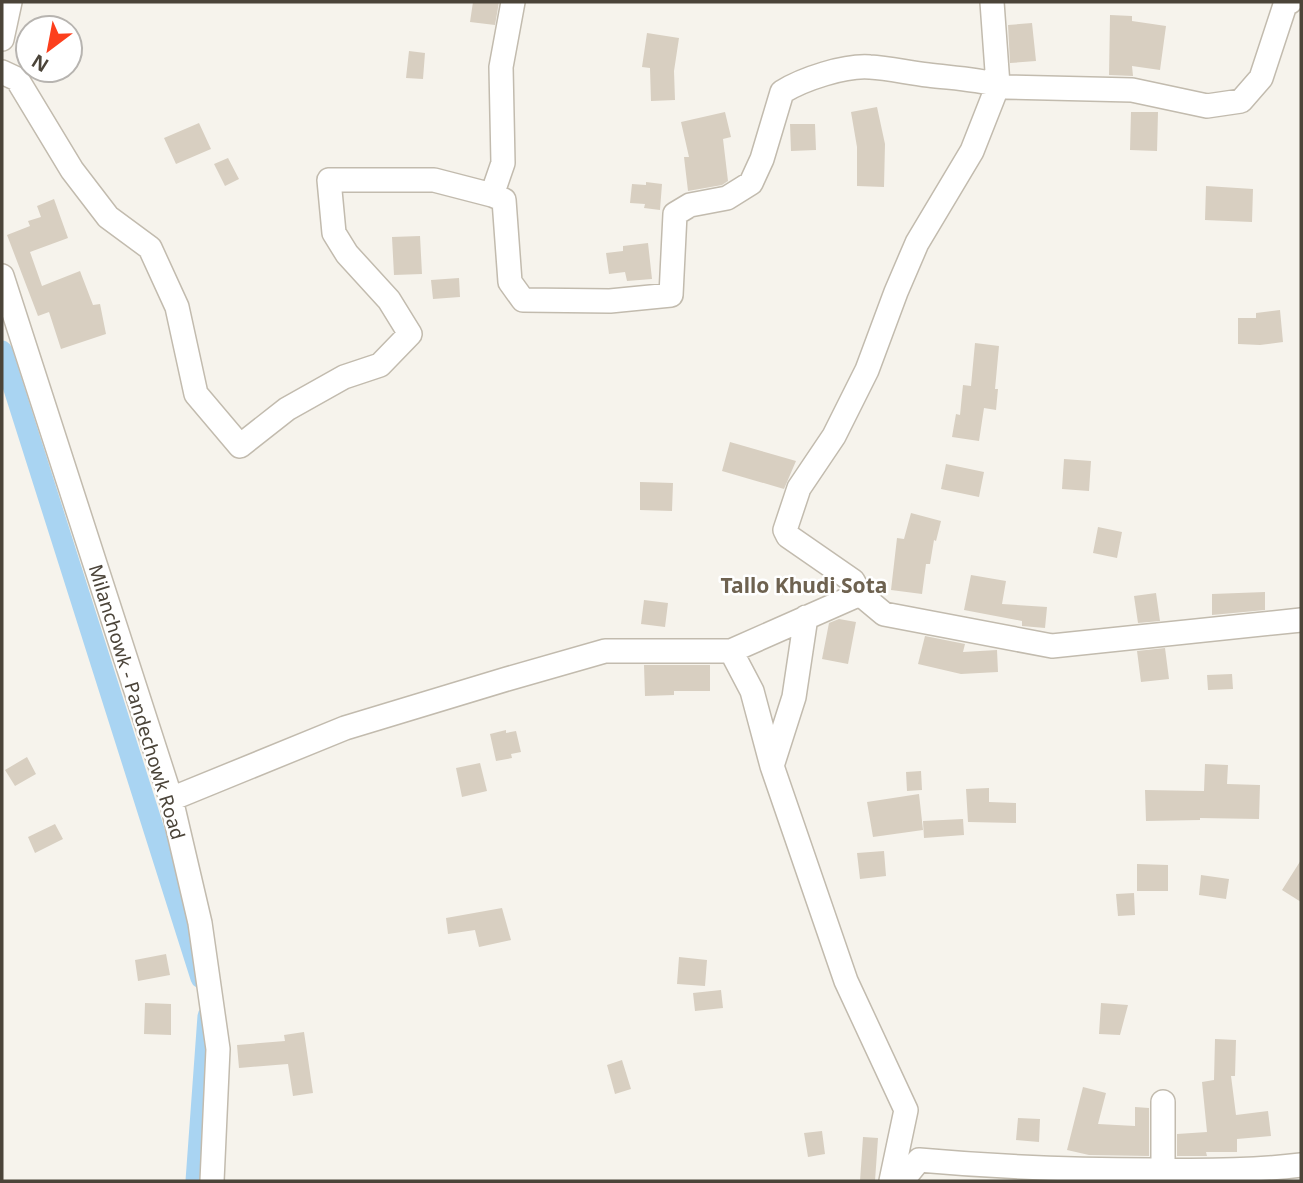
<svg xmlns="http://www.w3.org/2000/svg" width="1303" height="1183" font-family="'Noto Sans',sans-serif">
	<style>
		.lines { fill: none; stroke-linecap: round; stroke-linejoin: round }
		.canal { stroke: #a9d4f2; stroke-width: 21 }
		.building { fill: #d8cfc1 }
		.minor-casing { stroke: #c2bbae; stroke-width: 26 }
		.minor { stroke: #fff; stroke-width: 23 }
		.labels { text-anchor: middle; stroke-width: 5; stroke-linejoin: round; paint-order: stroke }
		.street-label { font-size: 19px; fill: #4b4439; stroke: #fff }
		.neighbourhood-label { font-size: 21px; font-weight: bold; fill: #6e6250; stroke: #fff }
	</style>
	<rect width="100%" height="100%" fill="#f6f3ec"/>
	<g class="lines">
		<path class="canal" d="M 2,351 L 201,978
			M 196,1181 L 208,1016"/>
	</g>
	<path class="building" d="M 473,2 L 499,2 L 495,25 L 470,22 Z
		M 1110,15 L 1132,16 L 1132,21 L 1166,26 L 1160,70 L 1132,66 L 1133,76 L 1109,75 Z
		M 1032,23 L 1036,61 L 1010,63 L 1008,25 Z
		M 647,33 L 679,38 L 674,71 L 675,100 L 651,101 L 650,68 L 642,67 Z
		M 409,51 L 425,53 L 423,79 L 406,78 Z
		M 877,107 L 885,144 L 884,187 L 857,186 L 857,147 L 851,112 Z
		M 725,112 L 731,137 L 723,139 L 728,181 L 722,185 L 688,191 L 684,157 L 689,157 L 681,122 Z
		M 1131,112 L 1158,112 L 1157,151 L 1130,150 Z
		M 199,123 L 211,149 L 176,164 L 164,138 Z
		M 790,124 L 815,124 L 816,150 L 791,151 Z
		M 228,158 L 239,179 L 225,186 L 214,164 Z
		M 646,182 L 662,184 L 660,210 L 644,208 L 645,204 L 630,203 L 632,184 L 646,185 Z
		M 1206,186 L 1253,189 L 1252,222 L 1205,220 Z
		M 54,199 L 68,238 L 30,252 L 42,286 L 80,271 L 93,305 L 100,304 L 106,334 L 61,349 L 49,312 L 38,316 L 7,235 L 30,226 L 28,221 L 41,217 L 37,206 Z
		M 420,236 L 422,274 L 394,275 L 392,237 Z
		M 648,243 L 652,279 L 627,281 L 625,272 L 609,274 L 606,253 L 623,251 L 623,246 Z
		M 459,278 L 460,297 L 433,299 L 431,280 Z
		M 1280,310 L 1283,342 L 1260,345 L 1238,344 L 1238,318 L 1256,318 L 1256,313 Z
		M 975,343 L 999,346 L 995,389 L 998,389 L 996,410 L 984,408 L 979,441 L 952,437 L 956,414 L 960,415 L 963,385 L 971,386 Z
		M 730,442 L 796,461 L 784,489 L 722,471 Z
		M 1064,459 L 1091,461 L 1089,491 L 1062,489 Z
		M 946,464 L 984,472 L 979,497 L 941,489 Z
		M 640,482 L 673,483 L 672,511 L 640,510 Z
		M 911,513 L 941,521 L 936,541 L 934,540 L 930,564 L 926,564 L 922,594 L 891,590 L 897,538 L 904,539 Z
		M 1098,527 L 1122,532 L 1117,558 L 1093,553 Z
		M 971,575 L 1006,581 L 1002,604 L 1047,607 L 1045,628 L 1022,626 L 1022,621 L 964,610 Z
		M 1265,592 L 1265,610 L 1212,615 L 1212,594 Z
		M 1156,593 L 1160,621 L 1138,623 L 1134,596 Z
		M 644,600 L 668,603 L 665,627 L 641,624 Z
		M 839,619 L 856,622 L 848,664 L 822,659 L 829,623 Z
		M 925,636 L 965,644 L 963,652 L 997,650 L 998,672 L 961,674 L 918,664 Z
		M 1165,648 L 1169,679 L 1141,682 L 1137,651 Z
		M 644,665 L 710,665 L 710,691 L 674,691 L 674,695 L 645,696 Z
		M 1232,674 L 1233,689 L 1208,690 L 1207,675 Z
		M 506,730 L 506,733 L 516,731 L 521,752 L 511,754 L 512,758 L 496,761 L 490,734 Z
		M 27,757 L 36,774 L 15,786 L 5,770 Z
		M 480,763 L 487,791 L 462,797 L 456,768 Z
		M 1205,764 L 1228,765 L 1227,784 L 1260,785 L 1259,819 L 1200,818 L 1200,820 L 1146,821 L 1145,790 L 1204,791 Z
		M 921,771 L 922,790 L 907,791 L 906,772 Z
		M 989,788 L 989,802 L 1016,803 L 1016,823 L 968,822 L 966,789 Z
		M 919,794 L 923,830 L 873,837 L 867,802 Z
		M 963,819 L 964,835 L 924,838 L 923,821 Z
		M 55,824 L 63,839 L 35,853 L 28,837 Z
		M 884,851 L 886,876 L 860,879 L 857,853 Z
		M 1301,860 L 1301,902 L 1282,890 Z
		M 1137,864 L 1168,865 L 1168,891 L 1137,891 Z
		M 1201,875 L 1229,879 L 1226,899 L 1199,895 Z
		M 1134,893 L 1135,915 L 1118,916 L 1116,894 Z
		M 502,908 L 511,940 L 479,947 L 475,930 L 448,934 L 446,918 Z
		M 166,954 L 170,975 L 138,981 L 135,960 Z
		M 679,957 L 707,960 L 705,986 L 677,984 Z
		M 721,990 L 723,1008 L 695,1011 L 693,993 Z
		M 145,1003 L 171,1004 L 171,1035 L 144,1034 Z
		M 1101,1003 L 1128,1005 L 1120,1035 L 1099,1034 Z
		M 304,1032 L 313,1093 L 293,1096 L 288,1064 L 239,1068 L 237,1045 L 285,1041 L 284,1035 Z
		M 1215,1039 L 1236,1040 L 1235,1076 L 1231,1076 L 1236,1115 L 1268,1111 L 1271,1136 L 1237,1139 L 1237,1152 L 1206,1152 L 1207,1156 L 1177,1156 L 1177,1134 L 1207,1132 L 1202,1082 L 1214,1080 Z
		M 622,1060 L 631,1089 L 615,1094 L 607,1065 Z
		M 1083,1087 L 1106,1093 L 1098,1124 L 1135,1126 L 1135,1107 L 1149,1108 L 1149,1156 L 1089,1155 L 1067,1150 Z
		M 1018,1118 L 1040,1119 L 1039,1142 L 1016,1140 Z
		M 822,1131 L 825,1154 L 808,1157 L 804,1133 Z
		M 863,1137 L 878,1138 L 875,1181 L 860,1181 Z"/>
	<g class="lines">
		<defs>
			<path id="minor" d="M 992,2 L 998,85 L 1006,87 L 1132,90 L 1207,106 L 1241,101 L 1261,78 L 1285,5 L 1290,2
				M 2,39 L 10,2
				M 2,72 L 17,79 L 72,170 L 108,217 L 150,248 L 177,307 L 196,394 L 240,446 L 287,409 L 344,377 L 380,365 L 410,334 L 389,300 L 347,254 L 334,233 L 329,180 L 434,180 L 492,195 L 503,163 L 501,67 L 513,2
				M 492,195 L 504,200 L 510,282 L 523,300 L 610,301 L 671,295 L 675,214 L 690,205 L 727,198 L 751,183 L 762,159 L 782,92 C 803,79 845,65 870,67 C 889,68 909,73 928,75 C 952,78 975,79 998,85 L 972,151 L 917,243 L 896,292 L 867,370 L 834,436 L 799,488 L 785,530 L 788,536 L 853,581 L 860,594
				M 2,276 L 171,799 L 200,923 L 218,1049 L 212,1181
				M 731,651 L 752,691 L 772,766 L 846,981 L 906,1110 L 891,1181
				M 772,766 L 794,697 L 806,617
				M 171,799 L 345,728 L 507,679 L 605,651 L 731,651 L 860,594 L 884,614 L 1052,646 L 1301,620
				M 1163,1170 L 1163,1102
				M 902,1181 L 919,1160 C 997,1167 1074,1170 1152,1170 C 1202,1171 1252,1171 1301,1165"/>
		</defs>
		<use href="#minor" class="minor-casing"/>
		<use href="#minor" class="minor"/>
	</g>
	<g class="labels">
		<g class="street-label">
			<text transform="translate(137 702) rotate(73)" y="7">Milanchowk - Pandechowk Road</text>
		</g>
		<g class="neighbourhood-label">
			<text x="804" y="593">Tallo Khudi Sota</text>
		</g>
	</g>
	<rect width="1303" height="1183" fill="none" stroke="#4b4439" stroke-width="7"/>
	<g transform="translate(49 49) rotate(212)"><circle r="33" fill="#ffffff" stroke="#b7b4b0" stroke-width="2"/>
	<path d="M0-5L12 26L0 18L-12 26Z" fill="#fc3f1d"/>
	<text y="-10" font-size="19" font-weight="bold" text-anchor="middle" fill="#4b4439">N</text>
	</g>
</svg>
